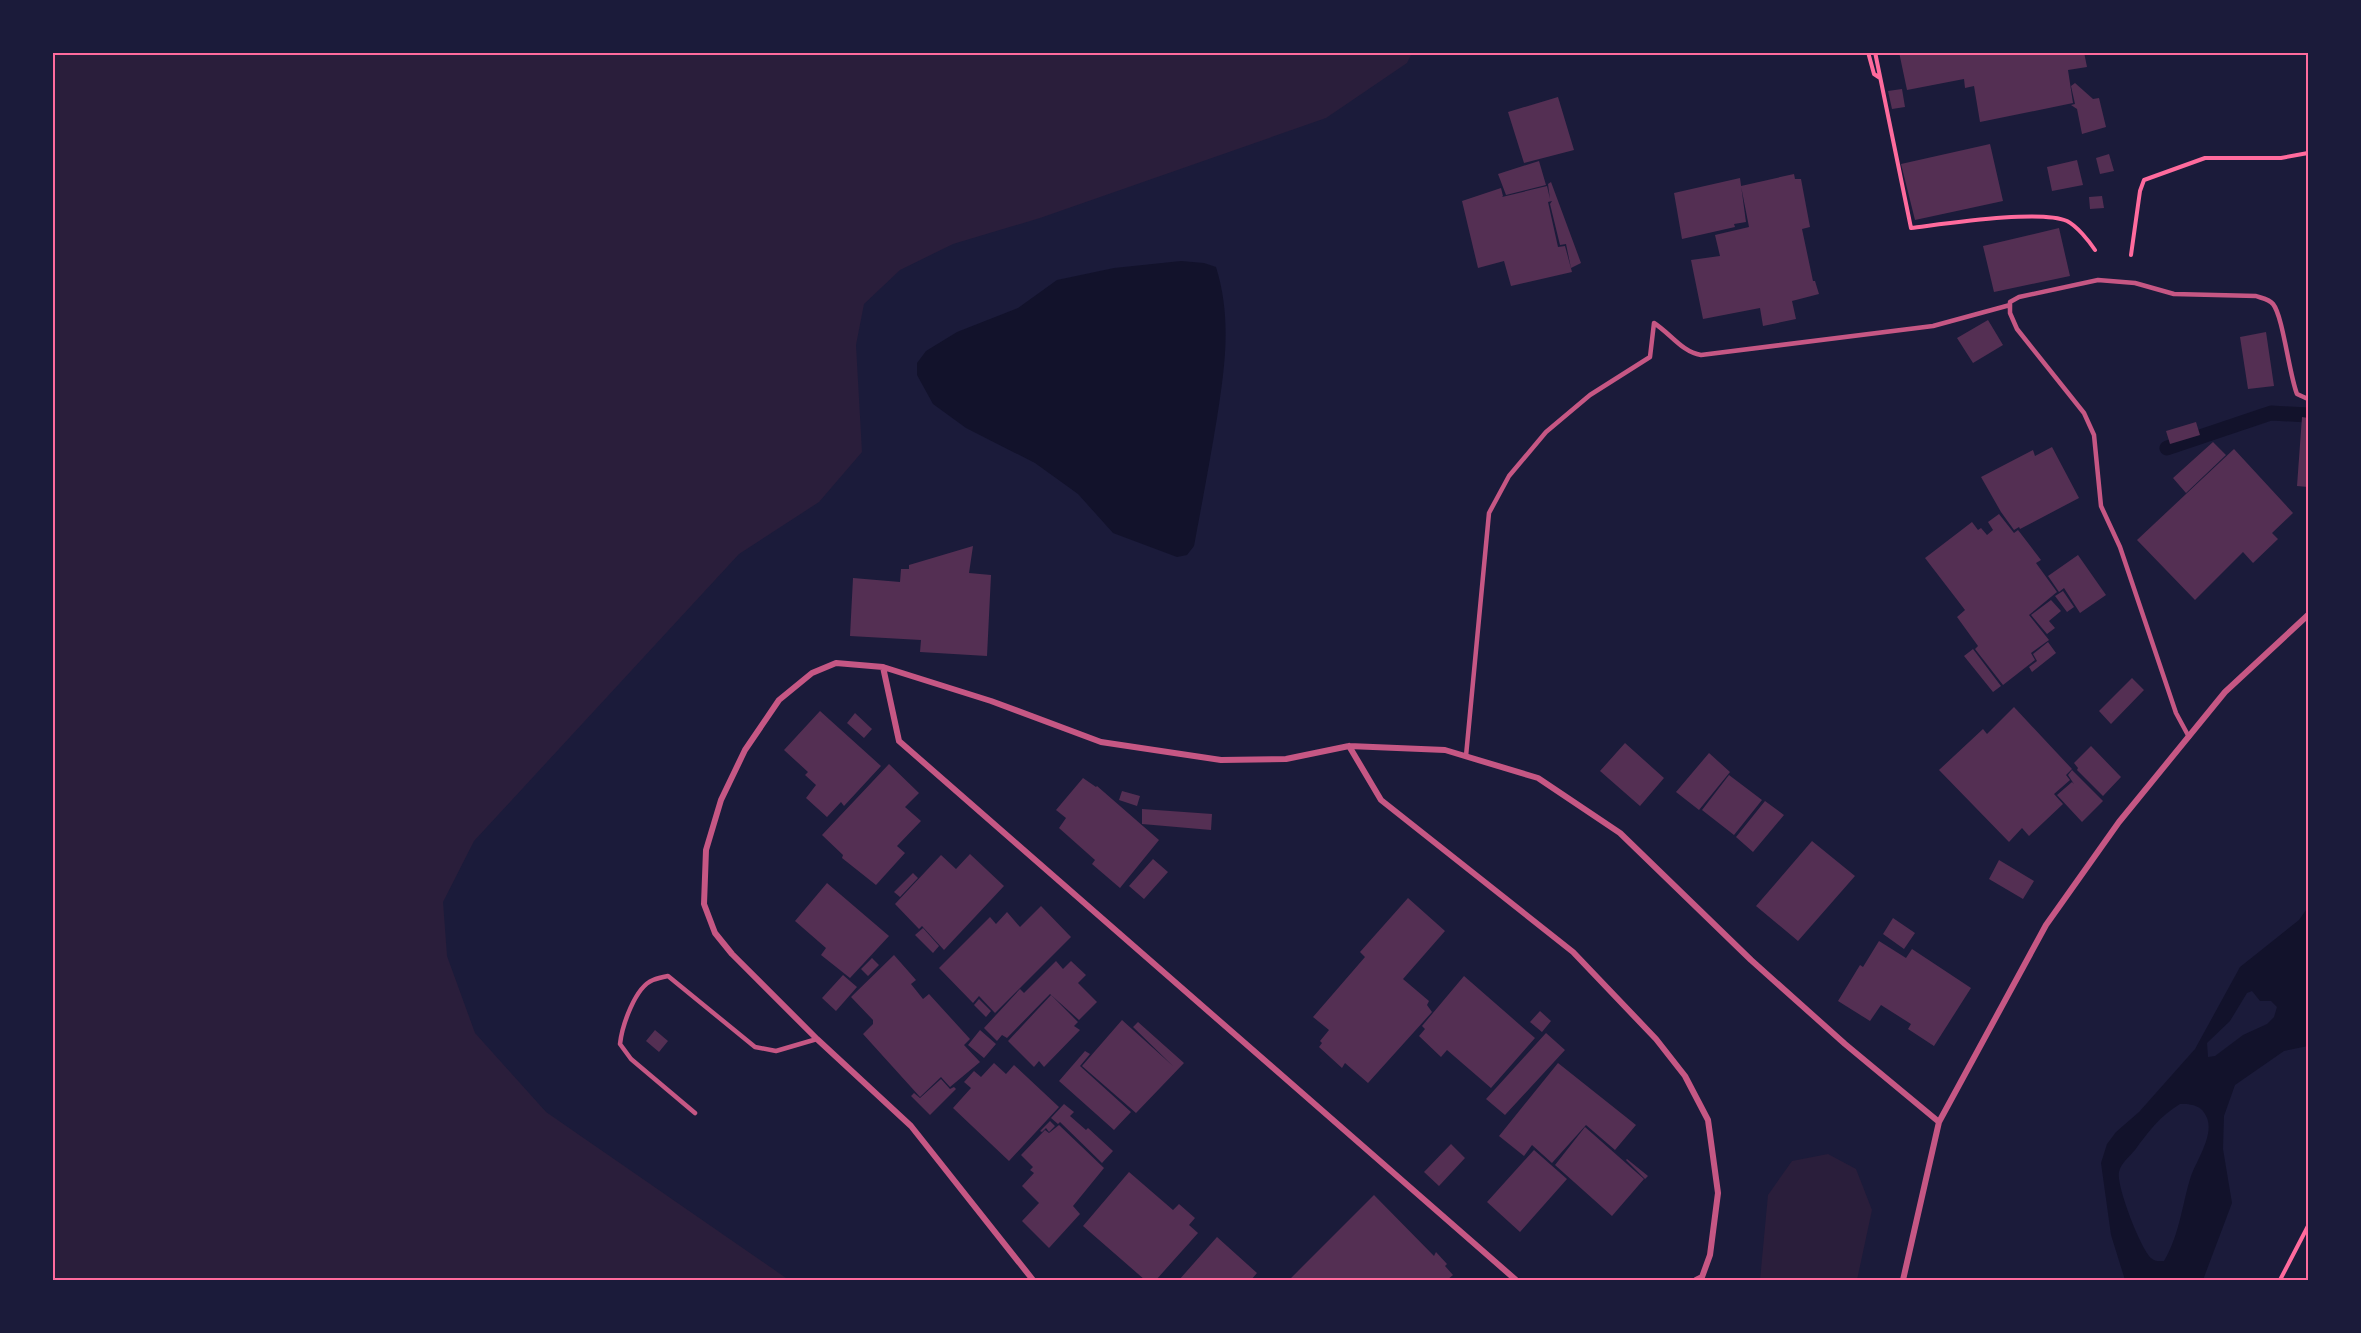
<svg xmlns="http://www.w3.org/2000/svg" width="2361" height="1333" font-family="'Archivo Narrow',sans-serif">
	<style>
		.green { fill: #2a1e3b }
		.water { fill: #12122b; fill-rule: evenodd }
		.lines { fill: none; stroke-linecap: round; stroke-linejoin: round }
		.stream { stroke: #12122b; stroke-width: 15 }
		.building { fill: #542f53 }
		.path { stroke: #ff6b9d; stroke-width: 4 }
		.service { stroke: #c65784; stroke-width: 4.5 }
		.minor { stroke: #c65784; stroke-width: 6 }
		.neatline { fill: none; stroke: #ff6b9d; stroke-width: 2 }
	</style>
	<rect width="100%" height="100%" fill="#1b1b3a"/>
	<path class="green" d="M 52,53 L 1412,53 L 1407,63 L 1326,118 L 1040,218 L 953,244 L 900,270 L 864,304 L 856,345 L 862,452 L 819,502 L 739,554 L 474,841 L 443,902 L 447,956 L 475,1033 L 546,1112 L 789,1280 L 53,1280 Z
		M 1828,1154 L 1856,1169 L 1872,1210 L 1857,1280 L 1760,1280 L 1768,1195 L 1792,1161 Z"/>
	<path class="water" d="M 1181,261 L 1204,263 L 1216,267 C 1232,318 1225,367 1217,418 C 1210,461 1202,503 1194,546 L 1187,555 L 1177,557 L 1113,533 L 1078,494 L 1035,463 L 966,428 L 933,404 L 917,375 L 917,363 L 926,351 L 957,332 L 1018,308 L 1057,280 L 1114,268 Z
		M 2308,890 L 2308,1046 L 2284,1051 L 2235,1085 L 2224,1116 L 2223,1149 L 2232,1203 L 2203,1280 L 2125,1280 L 2111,1235 L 2101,1163 L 2107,1144 L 2116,1132 L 2139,1112 L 2195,1049 L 2240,967 L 2299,920 L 2306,910 ZM 2252,991 L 2260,1001 L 2271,1001 L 2277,1007 L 2274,1017 L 2267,1024 L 2243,1035 L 2215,1056 L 2208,1057 L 2207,1043 L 2230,1021 L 2247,993 ZM 2180,1104 C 2192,1104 2202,1105 2207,1118 C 2214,1135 2197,1160 2191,1176 C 2182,1204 2180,1234 2164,1261 C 2159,1261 2155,1262 2151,1258 C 2141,1249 2116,1186 2119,1172 C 2121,1163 2129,1157 2135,1150 C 2148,1132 2160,1116 2180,1104 Z"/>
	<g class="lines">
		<path class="stream" d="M 2167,448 L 2271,413 L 2308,415"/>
	</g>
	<path class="building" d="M 1899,52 L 2084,52 L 2087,67 L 2068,70 L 2073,103 L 1980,122 L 1974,86 L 1965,88 L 1964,79 L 1907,90 Z
		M 2075,83 L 2093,99 L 2099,98 L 2106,127 L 2082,134 L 2077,109 L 2071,105 L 2075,104 L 2071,86 Z
		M 1902,89 L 1905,107 L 1892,109 L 1888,91 Z
		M 1558,97 L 1574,150 L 1524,163 L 1508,112 Z
		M 1990,144 L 2003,201 L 1915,220 L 1901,164 Z
		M 2109,154 L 2114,171 L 2100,174 L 2096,158 Z
		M 2077,160 L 2083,185 L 2052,191 L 2047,167 Z
		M 1539,161 L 1546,185 L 1506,195 L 1498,174 Z
		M 1794,174 L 1795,179 L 1801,179 L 1810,227 L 1802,229 L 1813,281 L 1815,281 L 1819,294 L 1792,301 L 1796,319 L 1763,326 L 1760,308 L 1703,319 L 1691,260 L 1720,256 L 1715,235 L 1749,227 L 1741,186 Z
		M 1740,178 L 1746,222 L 1734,224 L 1735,227 L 1682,239 L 1674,193 Z
		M 1551,182 L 1581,263 L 1571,268 L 1566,244 L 1560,245 L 1550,204 L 1552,201 L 1548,202 L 1558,247 L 1565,246 L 1572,272 L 1511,286 L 1504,261 L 1478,268 L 1462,201 L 1501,188 L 1503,196 L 1502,197 L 1547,186 L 1550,199 L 1548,184 Z
		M 2102,196 L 2104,208 L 2090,209 L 2089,197 Z
		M 2059,228 L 2070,276 L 1994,292 L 1983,246 Z
		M 1988,320 L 2003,345 L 1973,363 L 1957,338 Z
		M 2266,332 L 2274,386 L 2248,389 L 2240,337 Z
		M 2302,417 L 2308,418 L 2308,487 L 2297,486 Z
		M 2196,422 L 2200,435 L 2170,444 L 2166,431 Z
		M 2213,442 L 2226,455 L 2186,493 L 2173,478 Z
		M 2052,447 L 2079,498 L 2020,529 L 2019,527 L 2014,530 L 2001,512 L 1981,477 L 2033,450 L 2035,456 Z
		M 2234,449 L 2293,513 L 2272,533 L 2278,539 L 2253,563 L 2243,552 L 2195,600 L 2137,540 Z
		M 1999,514 L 2014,533 L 2018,530 L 2041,560 L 2036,563 L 2057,592 L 2029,615 L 2049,640 L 2031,653 L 2035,660 L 2003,685 L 1975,649 L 1978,646 L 1957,617 L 1965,610 L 1925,558 L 1972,522 L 1978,530 L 1981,528 L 1987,535 L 1993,530 L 1988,522 Z
		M 973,546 L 969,573 L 991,575 L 987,656 L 920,652 L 921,640 L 850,636 L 853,578 L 900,582 L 901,569 L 909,569 L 909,565 Z
		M 2078,555 L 2106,595 L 2080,613 L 2064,588 L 2059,592 L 2048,576 Z
		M 2063,591 L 2074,607 L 2067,612 L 2055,596 Z
		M 2051,600 L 2061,611 L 2049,621 L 2055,628 L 2047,634 L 2031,615 Z
		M 2048,642 L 2056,653 L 2032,672 L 2029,667 L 2037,661 L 2033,654 Z
		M 1973,649 L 2001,686 L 1993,692 L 1964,656 Z
		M 2132,678 L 2144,690 L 2111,724 L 2099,711 Z
		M 2014,707 L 2072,769 L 2066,775 L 2070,780 L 2054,794 L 2063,804 L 2029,836 L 2022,828 L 2009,842 L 1939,770 L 1983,729 L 1987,734 Z
		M 820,711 L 881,766 L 844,806 L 841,802 L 827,817 L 806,798 L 816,785 L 805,775 L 808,772 L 784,750 Z
		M 855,713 L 872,729 L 864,738 L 847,723 Z
		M 1625,743 L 1664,778 L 1640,806 L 1600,771 Z
		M 2091,746 L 2121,777 L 2103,796 L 2077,770 L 2078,768 L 2074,763 Z
		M 1709,753 L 1730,772 L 1699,810 L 1676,792 Z
		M 889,764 L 919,793 L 905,807 L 921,821 L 897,846 L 905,853 L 876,885 L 842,858 L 843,855 L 822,835 Z
		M 2072,770 L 2103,801 L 2082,822 L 2057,795 L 2072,782 L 2074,784 L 2068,775 Z
		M 1729,775 L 1762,800 L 1734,835 L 1702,810 Z
		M 1083,778 L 1096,787 L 1097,786 L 1159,840 L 1120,888 L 1092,864 L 1095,860 L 1059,828 L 1066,818 L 1056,810 Z
		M 1122,791 L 1140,796 L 1137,806 L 1119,800 Z
		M 1765,801 L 1784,815 L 1753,852 L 1736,837 Z
		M 1142,809 L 1212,814 L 1211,830 L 1142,824 Z
		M 1812,841 L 1855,876 L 1798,941 L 1756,906 Z
		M 970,854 L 1004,886 L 944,950 L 922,926 L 919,929 L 895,904 L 941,855 L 956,869 Z
		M 1153,859 L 1168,872 L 1144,899 L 1129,886 Z
		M 1999,860 L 2034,881 L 2023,899 L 1989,879 Z
		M 913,873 L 918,878 L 900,897 L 894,892 Z
		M 827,883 L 889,936 L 850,978 L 821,955 L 826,948 L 795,921 Z
		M 1408,898 L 1445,931 L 1403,979 L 1429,1001 L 1427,1005 L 1432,1012 L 1368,1083 L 1345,1063 L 1342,1068 L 1319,1047 L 1322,1043 L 1320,1041 L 1329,1030 L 1313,1017 L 1365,957 L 1360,952 Z
		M 1041,906 L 1071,937 L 995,1013 L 979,996 L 973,1003 L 939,968 L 990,917 L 996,924 L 1007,912 L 1020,927 Z
		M 1893,918 L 1915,933 L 1904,949 L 1883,934 Z
		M 923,928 L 939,946 L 933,953 L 915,935 Z
		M 1879,941 L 1906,958 L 1912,949 L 1971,988 L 1934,1046 L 1908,1029 L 1911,1024 L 1881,1005 L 1870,1021 L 1838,1001 L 1860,965 L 1863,967 Z
		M 894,955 L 916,980 L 911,984 L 923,999 L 929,994 L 970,1039 L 964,1045 L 980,1062 L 950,1087 L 941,1077 L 920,1097 L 863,1034 L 873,1024 L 873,1020 L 851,997 Z
		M 872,958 L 879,965 L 868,976 L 861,969 Z
		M 1056,961 L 1063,969 L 1071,961 L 1086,975 L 1078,983 L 1097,1002 L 1079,1020 L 1050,994 L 1007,1038 L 1002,1035 L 997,1041 L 984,1028 L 1020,989 L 1024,993 Z
		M 843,975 L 857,987 L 836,1011 L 822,998 Z
		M 1464,976 L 1535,1038 L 1491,1088 L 1447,1050 L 1441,1057 L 1419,1036 L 1425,1029 L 1422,1026 Z
		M 1051,995 L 1078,1022 L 1074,1026 L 1080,1030 L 1044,1067 L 1039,1061 L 1034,1067 L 1008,1041 Z
		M 979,999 L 991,1011 L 986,1017 L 974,1005 Z
		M 1540,1011 L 1551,1021 L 1542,1032 L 1530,1022 Z
		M 1122,1020 L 1173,1066 L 1133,1027 L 1138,1022 L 1184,1063 L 1136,1113 L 1082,1066 Z
		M 655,1030 L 668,1041 L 659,1052 L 646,1041 Z
		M 980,1030 L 996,1044 L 984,1058 L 968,1045 Z
		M 1546,1033 L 1565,1050 L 1505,1115 L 1486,1099 Z
		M 1085,1051 L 1090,1054 L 1080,1066 L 1131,1112 L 1114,1130 L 1059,1081 Z
		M 994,1063 L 1006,1074 L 1014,1065 L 1059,1107 L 1009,1161 L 953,1108 L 971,1088 L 964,1082 L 974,1071 L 981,1077 Z
		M 1558,1063 L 1636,1125 L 1615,1150 L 1586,1125 L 1552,1163 L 1532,1145 L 1524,1156 L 1499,1136 Z
		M 941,1079 L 950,1089 L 954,1087 L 956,1089 L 930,1115 L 911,1096 L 914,1093 L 920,1098 Z
		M 1064,1104 L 1074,1112 L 1070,1116 L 1086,1130 L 1088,1128 L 1113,1151 L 1102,1163 L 1060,1122 L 1058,1124 L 1051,1118 Z
		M 1050,1121 L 1055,1126 L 1049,1132 L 1046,1128 L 1042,1132 L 1040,1131 Z
		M 1059,1125 L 1104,1168 L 1073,1206 L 1080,1214 L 1049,1248 L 1022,1221 L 1039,1203 L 1022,1186 L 1034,1173 L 1030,1170 L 1033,1167 L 1021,1155 L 1045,1130 L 1049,1133 Z
		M 1585,1127 L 1644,1179 L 1612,1216 L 1555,1165 Z
		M 1451,1144 L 1465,1158 L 1439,1186 L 1424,1172 Z
		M 1534,1150 L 1567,1179 L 1520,1232 L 1487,1202 Z
		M 1627,1159 L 1648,1176 L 1645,1179 L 1626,1160 Z
		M 1129,1172 L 1173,1210 L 1179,1204 L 1195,1218 L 1189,1225 L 1198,1233 L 1156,1280 L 1145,1280 L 1083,1226 Z
		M 1374,1195 L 1434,1256 L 1436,1252 L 1447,1264 L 1445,1266 L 1453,1275 L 1447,1280 L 1289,1280 Z
		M 1217,1237 L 1257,1273 L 1251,1280 L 1179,1280 Z"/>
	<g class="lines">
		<path class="path" d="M 1868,52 L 1874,74 L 1880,78
			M 1875,52 L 1911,228 C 1944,224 2040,209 2067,221 C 2077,226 2089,241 2095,250
			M 2131,255 L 2140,191 L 2144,180 L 2205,158 L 2281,158 L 2308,153
			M 2280,1280 L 2308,1226"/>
		<path class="service" d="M 2189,737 L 2176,713 L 2120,547 L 2101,506 L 2094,435 L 2084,413 L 2017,329 L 2010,313 L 2010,302 L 2019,297 L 2098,280 L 2135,283 L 2174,294 L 2256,296 C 2261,298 2269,299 2273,304 C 2283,316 2289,374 2297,394 L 2308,399
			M 1466,756 L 1489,513 L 1509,476 L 1546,432 L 1590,395 L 1650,357 L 1654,323 C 1671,334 1682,352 1701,355 L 1933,326 L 2010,305
			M 695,1113 L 631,1059 L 620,1044 C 622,1026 635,987 653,980 C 658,978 663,977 668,976 L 755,1047 L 776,1051 L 817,1039"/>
		<path class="minor" d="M 883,667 L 899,741 L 1516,1280
			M 1349,746 L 1381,800 L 1573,952 L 1656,1039 L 1685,1076 L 1708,1120 L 1718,1193 L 1710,1255 L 1702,1277 L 1696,1280
			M 1033,1280 L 911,1126 L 817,1039 L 732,954 L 715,933 L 704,904 L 706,850 L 721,800 L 745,750 L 779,700 L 812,673 L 836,663 L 883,667 L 991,701 L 1101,742 L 1221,760 L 1286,759 L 1349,746 L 1445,750 L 1538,778 L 1620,833 L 1751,960 L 1845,1044 L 1939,1122
			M 1903,1280 L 1939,1122 L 2046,925 L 2119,822 L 2225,692 L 2308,615"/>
	</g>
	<rect width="2361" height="1333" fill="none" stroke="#1b1b3a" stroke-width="108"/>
	<rect x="54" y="54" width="2253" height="1225" class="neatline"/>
</svg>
